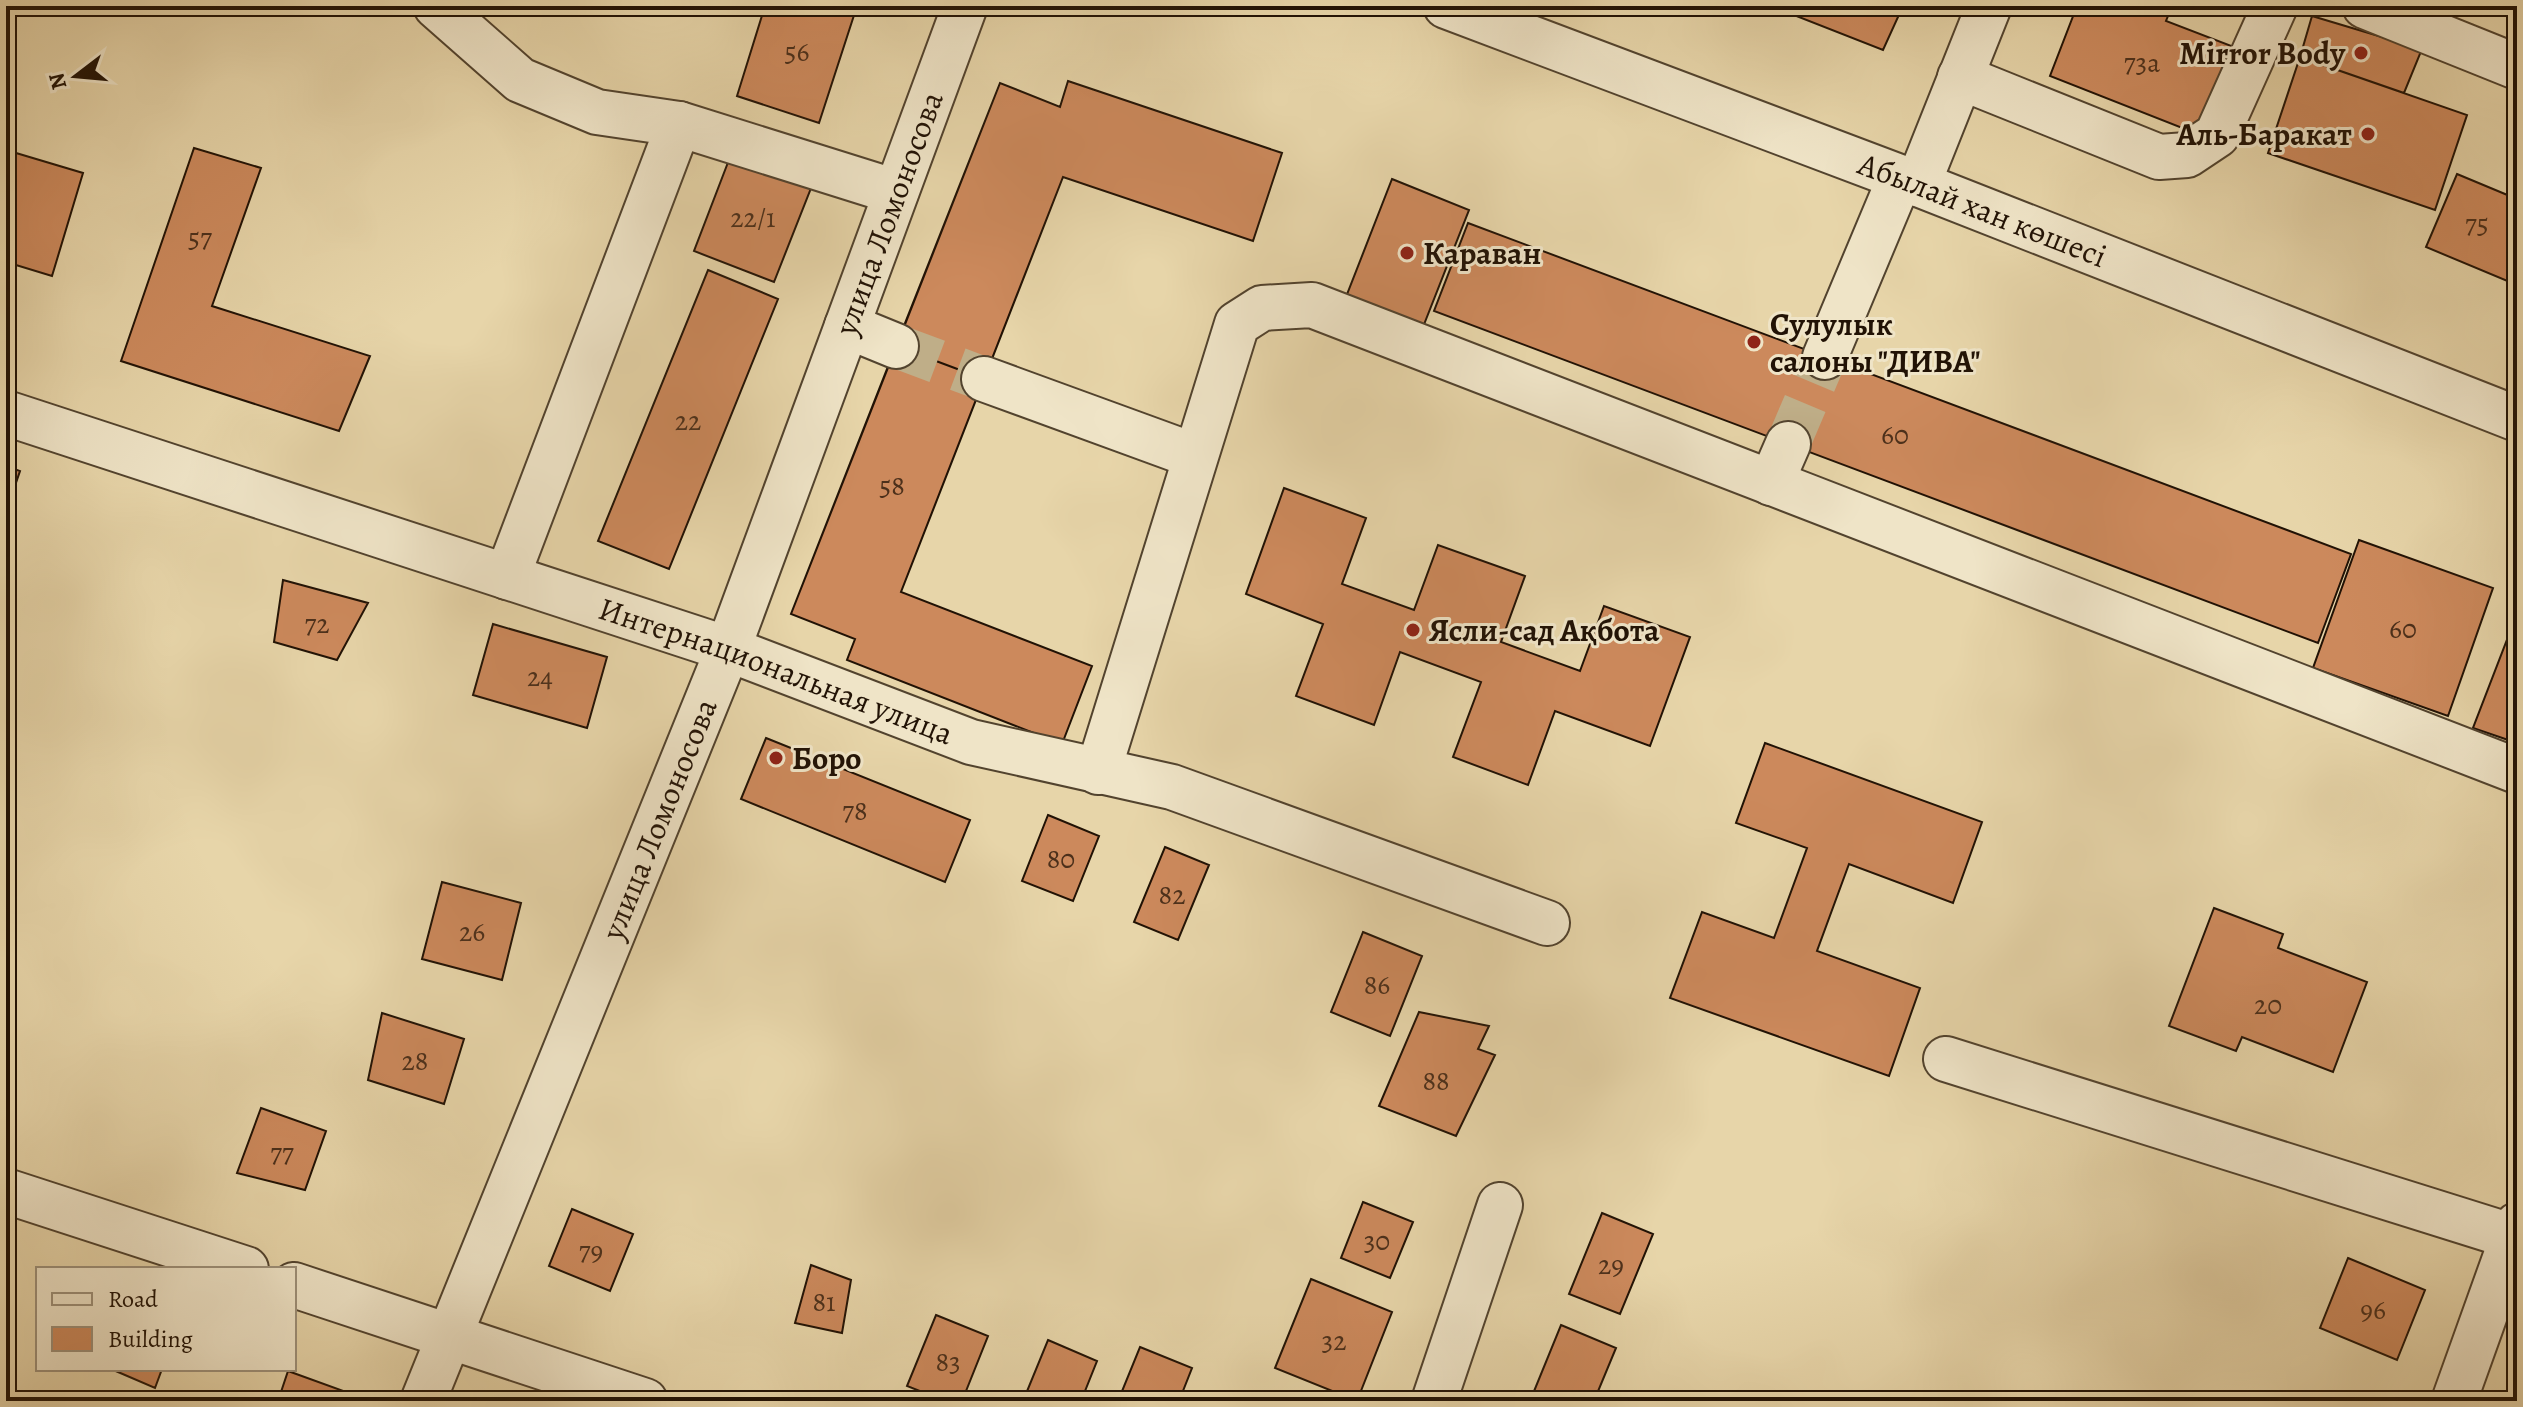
<svg xmlns="http://www.w3.org/2000/svg" width="2523" height="1407" font-family="Alegreya,serif">
	<style>
		.building { fill: #cc895c; stroke: #211205; stroke-width: 2 }
		.lines { fill: none; stroke-linecap: round; stroke-linejoin: round }
		.minor-tunnel { stroke: #bfae88; stroke-width: 44; stroke-dasharray: 44 22; stroke-linecap: butt }
		.minor-casing { stroke: #52432e; stroke-width: 48 }
		.minor { stroke: #efe4c7; stroke-width: 44 }
		.poi-dot { fill: #8f2418; stroke: #efe4c7; stroke-width: 3 }
		.labels { text-anchor: middle; stroke-width: 6; stroke-linejoin: round; paint-order: stroke }
		.number-label { font-size: 28px; fill: #4c301b }
		.poi-label { font-size: 32px; font-weight: bold; fill: #211205; stroke: #efe4c7; text-anchor: start }
		.street-label { font-size: 32px; fill: #211205; stroke: #efe4c7 }
	</style>
	<rect width="100%" height="100%" fill="#e7d5a9"/>
	<filter id="stains"><feTurbulence type="fractalNoise" baseFrequency=".0025" numOctaves="4"/><feColorMatrix values="0 0 0 0 .2 0 0 0 0 .09 0 0 0 0 .02 0 0 0 .5 -.17"/></filter>
	<radialGradient id="worn" r=".72"><stop offset=".6" stop-color="#630" stop-opacity="0"/><stop offset="1" stop-color="#630" stop-opacity=".3"/></radialGradient>
	<path class="building" d="M 765,6 L 857,6 L 819,123 L 737,96 Z
		M 1783,6 L 1903,6 L 1883,50 L 1781,10 Z
		M 2077,6 L 2172,6 L 2166,21 L 2234,47 L 2200,135 L 2050,76 Z
		M 2312,16 L 2422,49 L 2404,93 L 2300,57 Z
		M 2300,57 L 2467,115 L 2435,210 L 2268,153 Z
		M 1068,81 L 1282,153 L 1253,241 L 1063,177 L 901,592 L 1092,666 L 1062,744 L 847,660 L 855,639 L 791,614 L 1000,83 L 1060,107 Z
		M 1068,81 L 1282,153 L 1253,241 L 1063,177 L 984,379 L 896,346 L 1000,83 L 1060,107 Z
		M 194,148 L 261,168 L 212,306 L 370,356 L 339,431 L 121,361 Z
		M 6,150 L 83,173 L 52,276 L 6,262 Z
		M 732,152 L 813,183 L 774,282 L 694,251 Z
		M 2457,174 L 2517,199 L 2517,285 L 2426,247 Z
		M 1392,179 L 1469,210 L 1423,327 L 1346,297 Z
		M 1468,223 L 2351,554 L 2318,643 L 1434,311 Z
		M 708,270 L 778,299 L 669,569 L 598,541 Z
		M 896,346 L 984,379 L 901,592 L 1092,666 L 1062,744 L 847,660 L 855,639 L 791,614 Z
		M 6,466 L 20,471 L 6,512 Z
		M 1284,488 L 1366,518 L 1342,584 L 1414,610 L 1438,545 L 1525,576 L 1501,642 L 1580,671 L 1604,606 L 1690,637 L 1650,746 L 1555,711 L 1528,785 L 1453,757 L 1481,682 L 1400,652 L 1374,725 L 1296,696 L 1323,624 L 1246,594 Z
		M 2359,540 L 2493,588 L 2448,716 L 2313,668 Z
		M 283,580 L 368,603 L 337,660 L 274,642 Z
		M 2515,619 L 2517,620 L 2517,743 L 2473,728 Z
		M 493,624 L 607,657 L 587,728 L 473,695 Z
		M 766,738 L 970,820 L 945,882 L 741,799 Z
		M 1765,743 L 1982,822 L 1953,903 L 1849,864 L 1817,951 L 1920,988 L 1889,1076 L 1670,998 L 1702,912 L 1774,938 L 1807,848 L 1736,823 Z
		M 1048,815 L 1099,836 L 1073,901 L 1022,881 Z
		M 1165,847 L 1209,865 L 1178,940 L 1134,922 Z
		M 442,882 L 521,903 L 502,980 L 422,959 Z
		M 2214,908 L 2283,934 L 2278,948 L 2367,982 L 2333,1072 L 2242,1037 L 2236,1051 L 2169,1026 Z
		M 1363,932 L 1422,956 L 1390,1036 L 1331,1012 Z
		M 1419,1012 L 1489,1026 L 1478,1049 L 1495,1055 L 1456,1136 L 1379,1106 Z
		M 382,1013 L 464,1039 L 444,1104 L 368,1080 Z
		M 261,1108 L 326,1131 L 305,1190 L 237,1173 Z
		M 1363,1202 L 1413,1222 L 1390,1278 L 1341,1258 Z
		M 572,1209 L 633,1234 L 610,1291 L 549,1266 Z
		M 1602,1213 L 1653,1234 L 1620,1314 L 1569,1294 Z
		M 2348,1258 L 2425,1290 L 2397,1360 L 2320,1328 Z
		M 811,1265 L 851,1280 L 842,1333 L 795,1323 Z
		M 1311,1279 L 1392,1312 L 1357,1401 L 1275,1368 Z
		M 936,1315 L 988,1336 L 962,1401 L 945,1401 L 907,1386 Z
		M 1561,1325 L 1616,1348 L 1594,1401 L 1530,1401 Z
		M 1048,1340 L 1097,1361 L 1081,1401 L 1023,1401 Z
		M 1140,1347 L 1192,1368 L 1179,1401 L 1118,1401 Z
		M 111,1369 L 162,1369 L 155,1388 Z
		M 288,1371 L 349,1393 L 346,1401 L 278,1401 Z"/>
	<g class="lines">
		<path class="minor-tunnel" d="M 896,346 L 984,379
			M 1788,444 L 1825,357"/>
		<defs>
			<g id="minor">
				<path d="M 436,6 L 520,80 L 597,112 L 679,124 L 896,192"/>
				<path id="s1" d="M 1446,6 L 1918,184 L 2517,419"/>
				<path d="M 2365,6 L 2517,67"/>
				<path d="M 1960,77 L 2159,157 L 2187,155 L 2217,135 L 2275,6"/>
				<path d="M 1918,184 L 1989,6"/>
				<path d="M 847,326 L 896,346"/>
				<path d="M 1825,357 L 1900,178"/>
				<path d="M 984,379 L 1195,456"/>
				<path id="s2" d="M 6,413 L 728,649 L 971,742 L 1172,787 L 1547,923"/>
				<path d="M 1771,483 L 1788,444"/>
				<path d="M 507,577 L 679,124"/>
				<path d="M 1098,772 L 1237,324 L 1262,308 L 1312,305 L 2517,771"/>
				<path d="M 1946,1059 L 2517,1238"/>
				<path d="M 6,1191 L 246,1269"/>
				<path d="M 294,1285 L 645,1401"/>
				<path id="s3" d="M 423,1401 L 728,649 L 965,6"/>
				<path d="M 1434,1401 L 1500,1205"/>
				<path d="M 2454,1401 L 2517,1225"/>
			</g>
		</defs>
		<use href="#minor" class="minor-casing"/>
		<use href="#minor" class="minor"/>
	</g>
	<g class="poi-dot">
		<circle cx="2361" cy="53" r="8"/>
		<circle cx="2368" cy="134" r="8"/>
		<circle cx="1407" cy="253" r="8"/>
		<circle cx="1754" cy="342" r="8"/>
		<circle cx="1413" cy="630" r="8"/>
		<circle cx="776" cy="758" r="8"/>
	</g>
	<g class="labels">
		<g class="number-label">
			<text x="797" y="61">56</text>
			<text x="2142" y="72">73а</text>
			<text x="753" y="227">22/1</text>
			<text x="2477" y="233">75</text>
			<text x="200" y="247">57</text>
			<text x="688" y="430">22</text>
			<text x="1895" y="444">60</text>
			<text x="892" y="495">58</text>
			<text x="317" y="633">72</text>
			<text x="2403" y="638">60</text>
			<text x="540" y="686">24</text>
			<text x="855" y="820">78</text>
			<text x="1061" y="868">80</text>
			<text x="1172" y="904">82</text>
			<text x="472" y="941">26</text>
			<text x="1377" y="994">86</text>
			<text x="2268" y="1014">20</text>
			<text x="415" y="1070">28</text>
			<text x="1436" y="1090">88</text>
			<text x="282" y="1162">77</text>
			<text x="1377" y="1250">30</text>
			<text x="591" y="1260">79</text>
			<text x="1611" y="1274">29</text>
			<text x="824" y="1311">81</text>
			<text x="2373" y="1319">96</text>
			<text x="1334" y="1350">32</text>
			<text x="948" y="1371">83</text>
		</g>
		<g class="poi-label">
			<text x="2345" y="64" text-anchor="end">Mirror Body</text>
			<text x="2352" y="145" text-anchor="end">Аль-Баракат</text>
			<text x="1423" y="264">Караван</text>
			<text x="1770" y="335">Сулулык<tspan x="1770" dy="37">салоны "ДИВА"</tspan></text>
			<text x="1429" y="641">Ясли-сад Ақбота</text>
			<text x="792" y="769">Боро</text>
		</g>
		<g class="street-label">
			<text dy="11" stroke="none"><textPath href="#s1" startOffset="574">Абылай хан көшесі</textPath></text>
			<text dy="11" stroke="none"><textPath href="#s3" startOffset="1276">улица Ломоносова</textPath></text>
			<text dy="11" stroke="none"><textPath href="#s2" startOffset="812">Интернациональная улица</textPath></text>
			<text dy="11" stroke="none"><textPath href="#s3" startOffset="628">улица Ломоносова</textPath></text>
		</g>
	</g>
	<rect width="2523" height="1407" fill="none" stroke="#e7d5a9" stroke-width="32"/>
	<rect x="8" y="8" width="2507" height="1391" fill="none" stroke="#211205" stroke-width="4"/>
	<rect x="16" y="16" width="2491" height="1375" fill="none" stroke="#211205" stroke-width="2"/>
	<rect x="36" y="1267" width="260" height="104" fill="#efe4c7" stroke="#9d9079" stroke-width="2"/>
	<rect x="52" y="1293" width="40" height="12" fill="#efe4c7" stroke="#9d9079" stroke-width="2"/>
	<text x="108" y="1307" font-size="24" fill="#211205">Road</text>
	<rect x="52" y="1327" width="40" height="24" fill="#cc895c" stroke="#9d9079" stroke-width="2"/>
	<text x="108" y="1347" font-size="24" fill="#211205">Building</text>
	<g transform="translate(76 76) rotate(254)" stroke="#efe4c7" stroke-width="6" paint-order="stroke">
	<path d="M0-6L14 30L0 20L-14 30Z" fill="#211205"/>
	<text y="-12" font-size="22" font-weight="bold" text-anchor="middle" fill="#211205">N</text>
	</g>
	<rect width="100%" height="100%" filter="url(#stains)"/>
	<rect width="100%" height="100%" fill="url(#worn)"/>
</svg>
